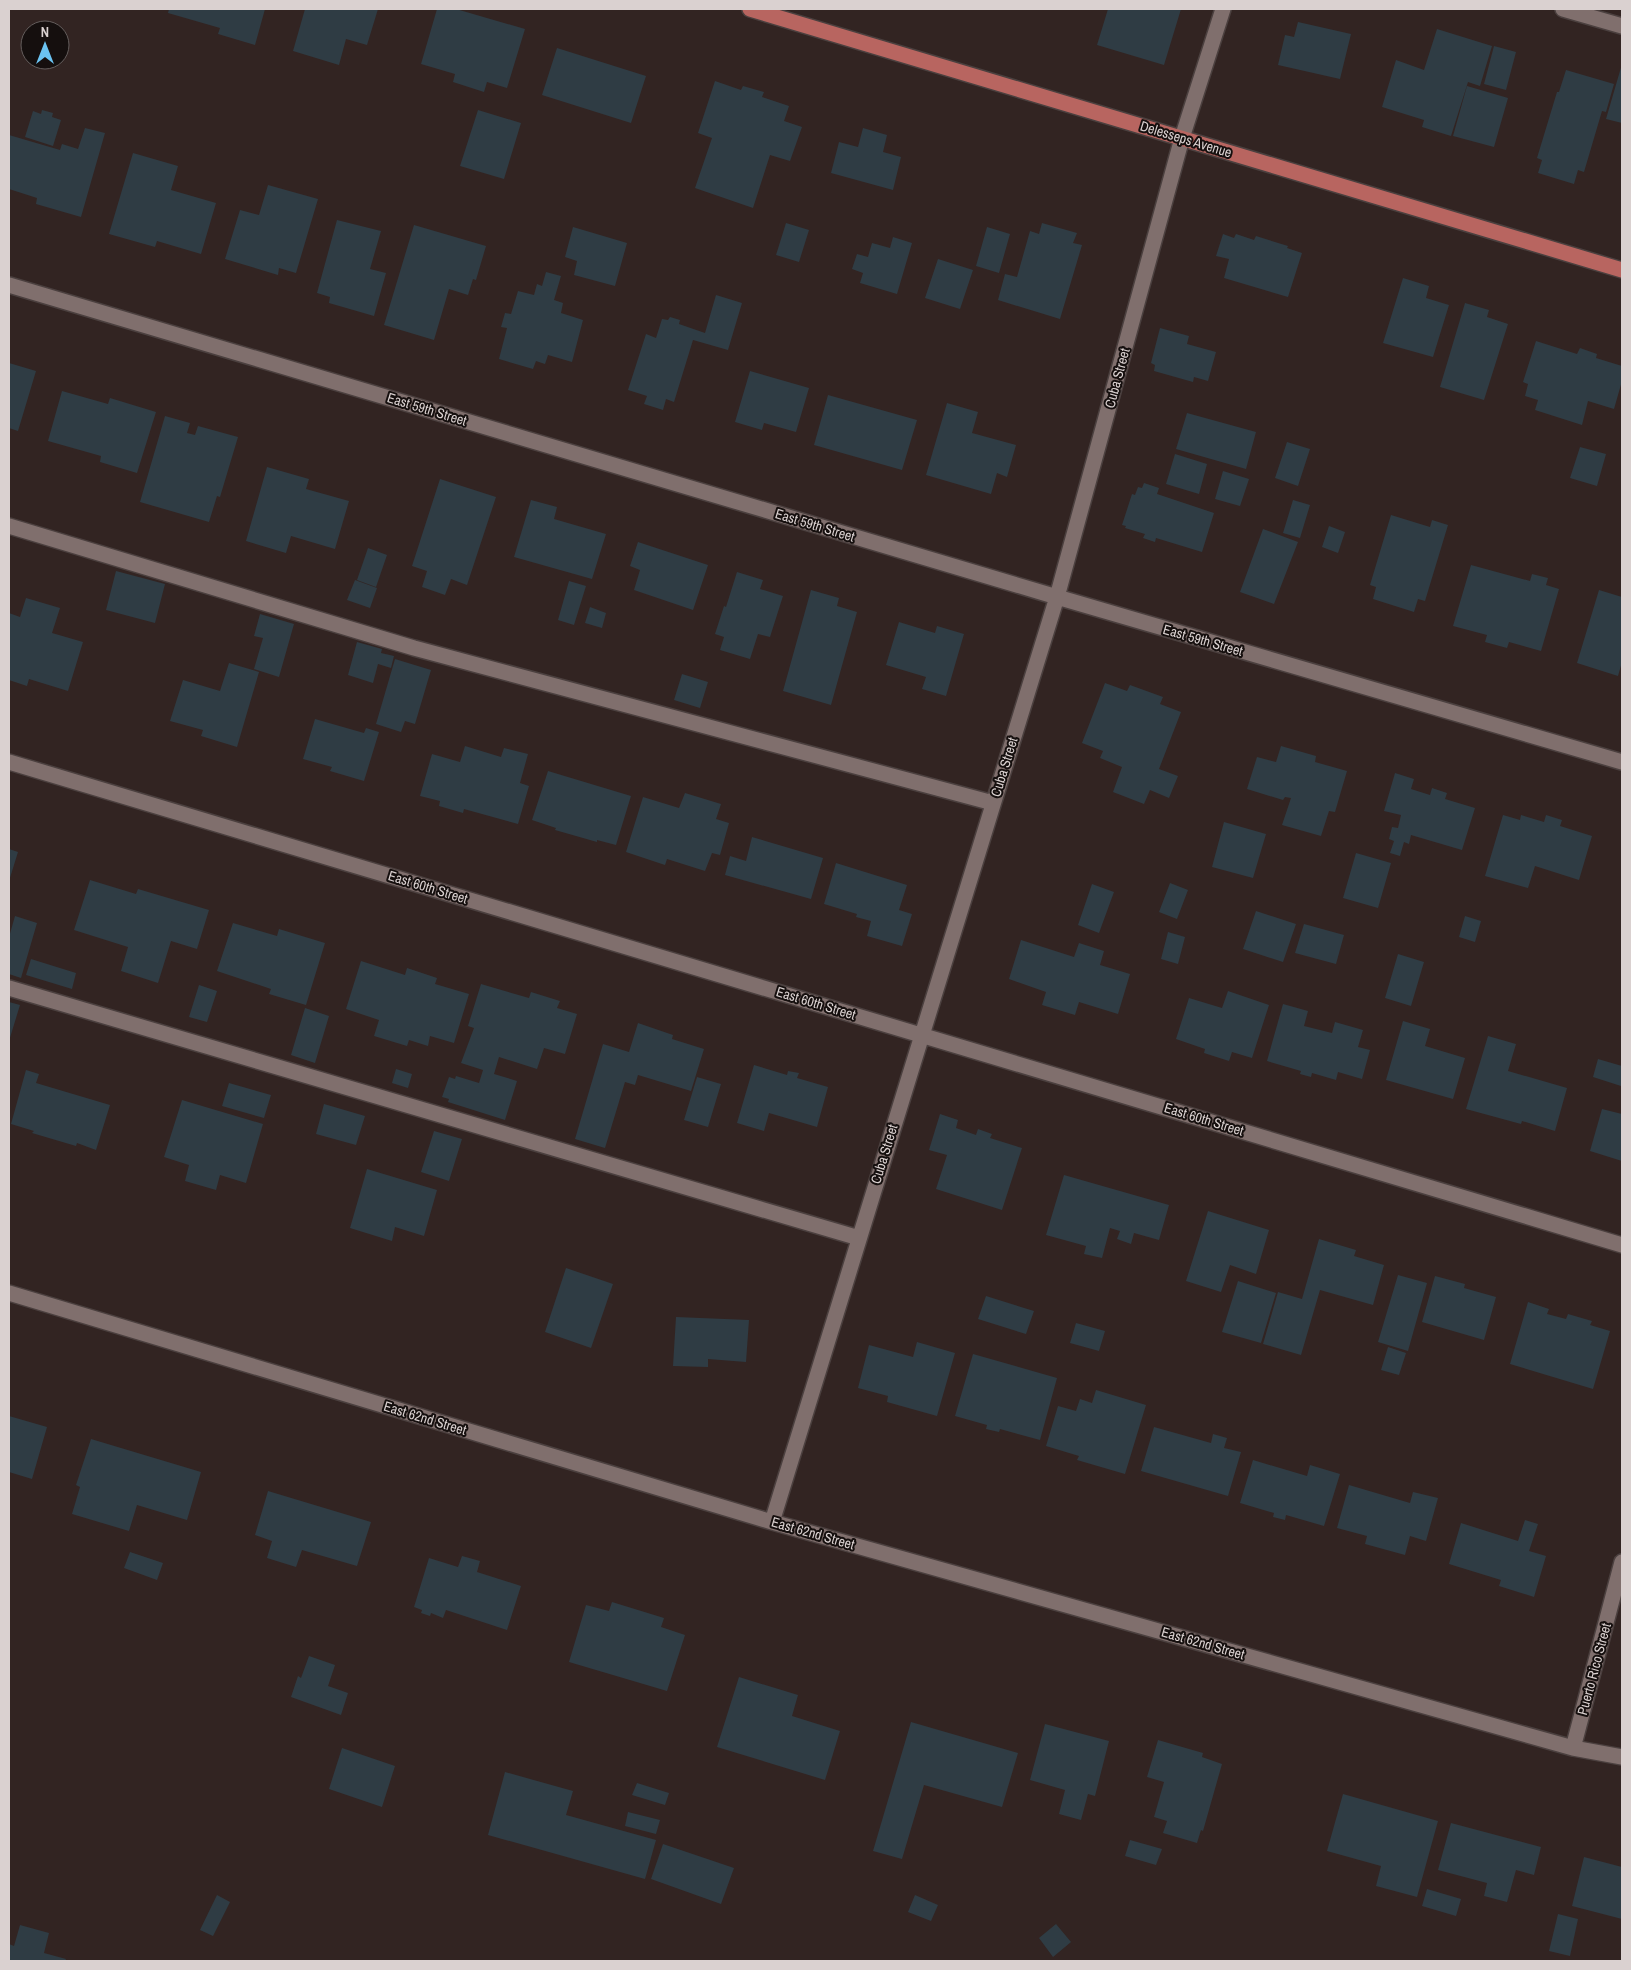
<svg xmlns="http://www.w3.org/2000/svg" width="1631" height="1970" font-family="'Archivo Narrow',sans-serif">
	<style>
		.building { fill: #2f3c44 }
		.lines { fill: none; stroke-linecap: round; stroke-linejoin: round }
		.minor-casing { stroke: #4b403f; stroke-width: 18 }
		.major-casing { stroke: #4b403f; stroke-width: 18 }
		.minor { stroke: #806f6d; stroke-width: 15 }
		.major { stroke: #b86560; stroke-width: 15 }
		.labels { text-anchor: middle; stroke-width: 4; stroke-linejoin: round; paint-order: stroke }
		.street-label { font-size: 14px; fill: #dad1d0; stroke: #150f0e }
	</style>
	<rect width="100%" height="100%" fill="#322422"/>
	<path class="building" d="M 169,9 L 265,9 L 255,45 L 218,34 L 220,28 L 168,13 Z
		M 305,9 L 378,9 L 367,45 L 346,39 L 339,65 L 293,51 Z
		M 437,9 L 456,9 L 525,29 L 507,88 L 487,82 L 484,92 L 453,82 L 455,74 L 421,64 Z
		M 1108,9 L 1181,9 L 1164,65 L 1097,45 Z
		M 1298,22 L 1351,34 L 1340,79 L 1278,65 L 1285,35 L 1294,37 Z
		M 1437,29 L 1492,46 L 1480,86 L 1468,82 L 1451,136 L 1422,127 L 1424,120 L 1382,107 L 1396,60 L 1424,70 Z
		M 1494,46 L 1516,52 L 1506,90 L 1484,84 Z
		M 557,48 L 646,76 L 631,123 L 542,95 Z
		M 1622,64 L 1622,123 L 1606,119 Z
		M 1566,70 L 1614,84 L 1606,112 L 1602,111 L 1584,172 L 1578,170 L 1574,184 L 1538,173 L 1542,160 L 1537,158 L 1557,92 L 1559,92 Z
		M 715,81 L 741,90 L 743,86 L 764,92 L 762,97 L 789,106 L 784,121 L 802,127 L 790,161 L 770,155 L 753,208 L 695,188 L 712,138 L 698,133 Z
		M 1467,86 L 1508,98 L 1494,147 L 1453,136 Z
		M 42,110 L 53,113 L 52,117 L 61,120 L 53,146 L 25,137 L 33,111 L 41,114 Z
		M 478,110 L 521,123 L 504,179 L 460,166 Z
		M 85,128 L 105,133 L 81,217 L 36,204 L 37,198 L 9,189 L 9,135 L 60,150 L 62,144 L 78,149 Z
		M 863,128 L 887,135 L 883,152 L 901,157 L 893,190 L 831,173 L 839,142 L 858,147 Z
		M 133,153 L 178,166 L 171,190 L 216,203 L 201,254 L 157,241 L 155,247 L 109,234 Z
		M 268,185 L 318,199 L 296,273 L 279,268 L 278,275 L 225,259 L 240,210 L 259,215 Z
		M 337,220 L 381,231 L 370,269 L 386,273 L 374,316 L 329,303 L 330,297 L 317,293 Z
		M 786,223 L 809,230 L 799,262 L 776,255 Z
		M 1042,223 L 1077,233 L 1073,243 L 1082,245 L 1060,319 L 998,300 L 1005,274 L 1017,277 L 1030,231 L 1039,234 Z
		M 414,225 L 486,246 L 476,280 L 473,279 L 468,295 L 449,289 L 434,340 L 384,325 Z
		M 573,227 L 627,243 L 615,286 L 574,275 L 577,261 L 565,257 Z
		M 987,227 L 1010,234 L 999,273 L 976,266 Z
		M 1223,234 L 1234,238 L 1236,234 L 1254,240 L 1256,236 L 1288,246 L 1287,248 L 1302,253 L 1288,297 L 1224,278 L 1229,259 L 1216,256 Z
		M 893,237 L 912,243 L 897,294 L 860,283 L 863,273 L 852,269 L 857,254 L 868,257 L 872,243 L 890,248 Z
		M 938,259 L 973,270 L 960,309 L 925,298 Z
		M 546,272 L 561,276 L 554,300 L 563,303 L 561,313 L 583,320 L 572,362 L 548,355 L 545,364 L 536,361 L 533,369 L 499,359 L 507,328 L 501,327 L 505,313 L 511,314 L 518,291 L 534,295 L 537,284 L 542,286 Z
		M 1403,278 L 1429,286 L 1426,298 L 1449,305 L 1433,357 L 1383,343 Z
		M 716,295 L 742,303 L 728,350 L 693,340 L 674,402 L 666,399 L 663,410 L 644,404 L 647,396 L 628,390 L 646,334 L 656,338 L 662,319 L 668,320 L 670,317 L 680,320 L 679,324 L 705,333 Z
		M 1465,303 L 1489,310 L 1487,317 L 1508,324 L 1484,400 L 1440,387 Z
		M 1160,328 L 1189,336 L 1187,344 L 1216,352 L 1208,381 L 1194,377 L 1193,382 L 1154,371 L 1155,365 L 1151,363 Z
		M 1536,341 L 1577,354 L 1580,348 L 1597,354 L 1596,358 L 1622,366 L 1622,381 L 1614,409 L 1588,401 L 1582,425 L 1535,410 L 1538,400 L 1525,396 L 1528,384 L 1523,382 Z
		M 9,363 L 36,371 L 18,431 L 9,428 Z
		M 750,371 L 809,388 L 796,432 L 764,423 L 762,430 L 735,422 Z
		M 62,391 L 108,404 L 110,398 L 156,412 L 137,473 L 100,462 L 101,456 L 48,441 Z
		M 828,395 L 917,420 L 902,470 L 814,445 Z
		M 947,403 L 978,412 L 972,433 L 1016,445 L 1007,477 L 997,473 L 991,494 L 926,475 Z
		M 1187,413 L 1256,432 L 1246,469 L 1176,449 Z
		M 165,416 L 190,423 L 187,433 L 195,435 L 198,426 L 238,437 L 220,497 L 217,496 L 209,522 L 140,502 Z
		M 1287,442 L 1310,449 L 1298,486 L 1275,478 Z
		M 1580,447 L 1606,454 L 1597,486 L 1570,478 Z
		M 1175,454 L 1207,464 L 1199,494 L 1166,484 Z
		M 267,467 L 309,479 L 306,489 L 349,501 L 335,549 L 291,536 L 286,553 L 246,541 Z
		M 1223,471 L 1249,479 L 1240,506 L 1215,499 Z
		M 440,479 L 496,497 L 467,585 L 451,579 L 445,595 L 422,587 L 427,571 L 412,566 Z
		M 1144,483 L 1159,488 L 1157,494 L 1214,513 L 1202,552 L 1156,538 L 1155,542 L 1143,538 L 1145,534 L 1125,528 L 1126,526 L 1122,525 L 1132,494 L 1135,495 L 1138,487 L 1142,488 Z
		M 531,500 L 557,507 L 554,519 L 606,534 L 592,579 L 514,557 Z
		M 1293,500 L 1310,505 L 1300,538 L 1283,533 Z
		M 1391,515 L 1430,527 L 1432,520 L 1448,525 L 1425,601 L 1418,599 L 1414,612 L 1373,599 L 1376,587 L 1370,585 Z
		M 1329,526 L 1345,532 L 1338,553 L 1322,547 Z
		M 1263,529 L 1298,542 L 1274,604 L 1240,592 Z
		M 638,542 L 708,565 L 693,610 L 634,590 L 640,570 L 630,566 Z
		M 368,548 L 387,555 L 376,587 L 357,580 Z
		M 1471,565 L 1530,581 L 1532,574 L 1548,578 L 1546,585 L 1559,589 L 1541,651 L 1509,642 L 1507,648 L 1485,642 L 1487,635 L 1453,626 Z
		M 116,571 L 165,584 L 155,623 L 106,610 Z
		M 737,572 L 763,580 L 760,589 L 783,596 L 770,637 L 758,634 L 750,659 L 720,650 L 724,637 L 715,634 L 724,606 L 726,607 Z
		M 355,580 L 377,588 L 370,608 L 347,600 Z
		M 569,581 L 586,586 L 574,625 L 558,620 Z
		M 811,590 L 839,598 L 837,606 L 857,612 L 831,705 L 783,691 Z
		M 1599,590 L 1622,597 L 1622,662 L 1618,676 L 1577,663 Z
		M 26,598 L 60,608 L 52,633 L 83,642 L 68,691 L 29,679 L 27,686 L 9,680 L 9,613 L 20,617 Z
		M 590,607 L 606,613 L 602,628 L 585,623 Z
		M 260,614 L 294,624 L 279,677 L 254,669 L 263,638 L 254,636 Z
		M 899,622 L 935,633 L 937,626 L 964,634 L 946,696 L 922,689 L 926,677 L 886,665 Z
		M 357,642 L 382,649 L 381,653 L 394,656 L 391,668 L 378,664 L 373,683 L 348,675 Z
		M 395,659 L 431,670 L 415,724 L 405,721 L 401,732 L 376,724 Z
		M 229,663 L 259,672 L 237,747 L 201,736 L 203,730 L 170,721 L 183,680 L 220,691 Z
		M 682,674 L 708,682 L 700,708 L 674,700 Z
		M 1105,683 L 1127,691 L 1130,685 L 1163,697 L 1160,704 L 1181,712 L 1159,769 L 1178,776 L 1169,798 L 1150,790 L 1144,804 L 1113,792 L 1122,767 L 1100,758 L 1103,751 L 1082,743 Z
		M 315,719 L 364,733 L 366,728 L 379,732 L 364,781 L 330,771 L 332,767 L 303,759 Z
		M 465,746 L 501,757 L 504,748 L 528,754 L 520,783 L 529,786 L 518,824 L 464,809 L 463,813 L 439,806 L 440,801 L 420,796 L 432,754 L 460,762 Z
		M 1281,746 L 1316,756 L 1315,762 L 1347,771 L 1335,812 L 1329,811 L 1321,836 L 1282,825 L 1291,798 L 1285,797 L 1283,800 L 1247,789 L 1257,757 L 1276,762 Z
		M 548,771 L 631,796 L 616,845 L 597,840 L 597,842 L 555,830 L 556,828 L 532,820 Z
		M 1395,773 L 1414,779 L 1411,789 L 1430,795 L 1432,788 L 1447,793 L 1445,799 L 1475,808 L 1462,850 L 1411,835 L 1409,844 L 1404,842 L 1400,856 L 1390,853 L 1394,841 L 1389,839 L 1392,827 L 1398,828 L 1401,815 L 1384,811 Z
		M 685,793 L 721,804 L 716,819 L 729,823 L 720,855 L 712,853 L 705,871 L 667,859 L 665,865 L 626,852 L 643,797 L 679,808 Z
		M 1503,815 L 1520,820 L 1521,815 L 1544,822 L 1546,815 L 1562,820 L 1560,826 L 1592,836 L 1579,880 L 1535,866 L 1528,888 L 1485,876 Z
		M 1224,822 L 1266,834 L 1253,878 L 1212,867 Z
		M 752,837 L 823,858 L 811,899 L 725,875 L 730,856 L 746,861 Z
		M 9,849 L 18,852 L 9,881 Z
		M 1356,853 L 1391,863 L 1378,908 L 1343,898 Z
		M 836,863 L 907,885 L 899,910 L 912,914 L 902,946 L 867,936 L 871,921 L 856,917 L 857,914 L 824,904 Z
		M 90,880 L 136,894 L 138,889 L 209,910 L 197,949 L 171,941 L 158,983 L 121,971 L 128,947 L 74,930 Z
		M 1170,883 L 1188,890 L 1177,919 L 1159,912 Z
		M 1092,884 L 1114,892 L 1099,933 L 1078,925 Z
		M 1256,911 L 1296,924 L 1283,962 L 1243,949 Z
		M 15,916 L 37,923 L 21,978 L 9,974 L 9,937 Z
		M 1465,916 L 1481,921 L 1475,942 L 1459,937 Z
		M 233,923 L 277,936 L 279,929 L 325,943 L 306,1005 L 269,994 L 271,989 L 217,971 Z
		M 1304,924 L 1344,935 L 1336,964 L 1295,953 Z
		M 1168,932 L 1185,937 L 1178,964 L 1161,959 Z
		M 1021,940 L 1074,957 L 1079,943 L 1104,951 L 1100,965 L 1130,974 L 1118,1014 L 1079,1002 L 1075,1015 L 1042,1005 L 1046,992 L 1009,979 Z
		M 1398,954 L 1424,962 L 1411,1006 L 1385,998 Z
		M 31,959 L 76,973 L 72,989 L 26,975 Z
		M 361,961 L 405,975 L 407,968 L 437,978 L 435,984 L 469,994 L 454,1043 L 430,1036 L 428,1046 L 409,1040 L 407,1046 L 374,1036 L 379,1020 L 346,1009 Z
		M 481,984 L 529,998 L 531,992 L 560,1001 L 557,1008 L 577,1014 L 565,1054 L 544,1048 L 537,1069 L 499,1057 L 494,1074 L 517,1081 L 505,1120 L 448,1102 L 449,1099 L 442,1097 L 449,1077 L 455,1079 L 456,1076 L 479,1083 L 483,1070 L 461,1063 L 474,1028 L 468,1026 Z
		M 199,985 L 217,991 L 207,1022 L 189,1017 Z
		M 1228,991 L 1269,1005 L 1252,1058 L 1232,1052 L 1229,1061 L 1204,1053 L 1205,1049 L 1176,1039 L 1189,998 L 1222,1008 Z
		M 9,1002 L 20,1005 L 9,1041 Z
		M 1283,1004 L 1308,1011 L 1304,1026 L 1332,1033 L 1335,1022 L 1363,1030 L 1358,1047 L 1370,1050 L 1362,1079 L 1338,1072 L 1336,1080 L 1312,1073 L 1311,1077 L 1300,1074 L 1301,1071 L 1267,1061 Z
		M 305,1008 L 329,1016 L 315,1063 L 291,1055 Z
		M 1403,1021 L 1430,1029 L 1425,1046 L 1465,1058 L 1453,1099 L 1386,1080 Z
		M 638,1023 L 673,1035 L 672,1039 L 704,1049 L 691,1091 L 638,1075 L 635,1085 L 625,1082 L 605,1148 L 575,1139 L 603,1044 L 629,1052 Z
		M 1488,1036 L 1516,1044 L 1508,1071 L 1567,1088 L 1555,1131 L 1522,1121 L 1521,1124 L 1466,1109 Z
		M 1598,1059 L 1622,1066 L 1621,1086 L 1593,1077 Z
		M 754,1065 L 787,1075 L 788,1071 L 799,1073 L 797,1078 L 828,1087 L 817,1127 L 769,1113 L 764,1131 L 737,1123 Z
		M 396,1069 L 412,1074 L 408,1088 L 392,1083 Z
		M 26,1070 L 39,1074 L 36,1083 L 110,1105 L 96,1150 L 77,1143 L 76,1146 L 32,1133 L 34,1131 L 11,1124 Z
		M 697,1077 L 721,1084 L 708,1127 L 684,1120 Z
		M 229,1083 L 271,1095 L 264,1118 L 222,1106 Z
		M 182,1100 L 263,1124 L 246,1183 L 220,1175 L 216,1190 L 185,1181 L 189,1165 L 164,1157 Z
		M 324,1104 L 365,1116 L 356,1145 L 316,1134 Z
		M 1602,1109 L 1622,1114 L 1622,1161 L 1590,1151 Z
		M 940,1114 L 958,1120 L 956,1128 L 976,1135 L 978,1129 L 992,1134 L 990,1138 L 1022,1148 L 1002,1210 L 936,1189 L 947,1155 L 929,1150 Z
		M 434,1131 L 462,1139 L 449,1181 L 421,1172 Z
		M 367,1169 L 437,1190 L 424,1236 L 395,1227 L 392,1241 L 350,1228 Z
		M 1064,1175 L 1169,1205 L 1159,1240 L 1134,1233 L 1131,1244 L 1117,1239 L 1120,1231 L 1110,1228 L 1102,1258 L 1084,1254 L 1086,1246 L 1046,1235 Z
		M 1208,1211 L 1269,1230 L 1256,1274 L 1230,1265 L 1221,1292 L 1186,1281 Z
		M 1319,1239 L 1356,1250 L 1354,1256 L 1384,1265 L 1373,1305 L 1320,1290 L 1301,1355 L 1263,1344 L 1278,1292 L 1302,1299 Z
		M 566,1268 L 613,1284 L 591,1348 L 545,1332 Z
		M 1398,1275 L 1427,1283 L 1408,1351 L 1378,1342 Z
		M 1435,1276 L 1465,1284 L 1464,1288 L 1496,1297 L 1484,1340 L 1422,1322 Z
		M 1238,1281 L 1276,1293 L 1261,1343 L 1222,1332 Z
		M 986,1296 L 1034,1311 L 1026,1334 L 978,1319 Z
		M 1528,1302 L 1549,1309 L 1547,1314 L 1566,1319 L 1568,1314 L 1592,1321 L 1590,1325 L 1610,1331 L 1593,1389 L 1510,1364 Z
		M 676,1317 L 749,1320 L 746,1362 L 708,1359 L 708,1367 L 673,1366 Z
		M 1076,1323 L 1105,1331 L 1099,1351 L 1070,1343 Z
		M 917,1342 L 955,1353 L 937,1416 L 887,1402 L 888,1396 L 858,1388 L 869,1345 L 913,1357 Z
		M 1388,1347 L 1406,1353 L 1399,1375 L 1381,1370 Z
		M 973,1354 L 1057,1378 L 1040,1440 L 1000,1429 L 999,1432 L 986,1429 L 987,1425 L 955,1416 Z
		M 1096,1390 L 1146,1405 L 1125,1474 L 1077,1460 L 1079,1456 L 1046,1446 L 1058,1406 L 1076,1411 L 1080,1399 L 1092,1403 Z
		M 9,1416 L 47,1427 L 32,1479 L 9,1472 Z
		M 1154,1427 L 1211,1443 L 1213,1434 L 1227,1438 L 1224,1448 L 1241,1452 L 1228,1496 L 1141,1471 Z
		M 91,1439 L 201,1472 L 187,1520 L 137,1505 L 129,1531 L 72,1514 L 80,1487 L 76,1485 Z
		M 1253,1460 L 1307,1476 L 1310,1465 L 1340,1474 L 1324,1526 L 1286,1515 L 1285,1520 L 1273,1517 L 1274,1513 L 1240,1503 Z
		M 1349,1485 L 1410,1503 L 1413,1492 L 1438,1498 L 1426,1541 L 1410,1536 L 1405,1555 L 1365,1544 L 1367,1536 L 1337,1528 Z
		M 268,1491 L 371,1522 L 357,1566 L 302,1550 L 296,1567 L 267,1558 L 272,1541 L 255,1535 Z
		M 1525,1520 L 1538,1524 L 1529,1551 L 1546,1556 L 1534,1597 L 1499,1586 L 1501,1580 L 1449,1564 L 1461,1523 L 1518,1541 Z
		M 130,1552 L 163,1563 L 157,1580 L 124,1568 Z
		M 462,1556 L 480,1561 L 477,1572 L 521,1586 L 507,1630 L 446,1610 L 443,1618 L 431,1613 L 430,1616 L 421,1613 L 422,1610 L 414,1607 L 429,1558 L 458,1567 Z
		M 612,1602 L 664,1618 L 661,1627 L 685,1635 L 667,1691 L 569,1662 L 586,1605 L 609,1611 Z
		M 309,1656 L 335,1665 L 328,1686 L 348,1693 L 341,1715 L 291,1697 L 298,1676 L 301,1678 Z
		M 739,1677 L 798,1695 L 792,1716 L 840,1731 L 825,1780 L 717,1747 Z
		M 911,1722 L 1018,1753 L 1002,1807 L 924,1785 L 902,1859 L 873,1851 Z
		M 1045,1724 L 1109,1741 L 1095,1796 L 1088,1794 L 1081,1820 L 1059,1814 L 1065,1790 L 1030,1780 Z
		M 1158,1740 L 1203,1753 L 1202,1757 L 1222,1764 L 1203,1831 L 1201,1830 L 1197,1843 L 1163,1833 L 1167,1821 L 1154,1817 L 1164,1782 L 1147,1777 Z
		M 342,1748 L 395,1766 L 382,1807 L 329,1789 Z
		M 505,1772 L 573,1791 L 566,1815 L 656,1840 L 645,1879 L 488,1835 Z
		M 637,1783 L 669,1793 L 665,1805 L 632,1795 Z
		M 1343,1794 L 1438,1821 L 1417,1897 L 1376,1886 L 1381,1866 L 1327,1851 Z
		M 628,1812 L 660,1820 L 656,1834 L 625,1826 Z
		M 1451,1823 L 1541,1847 L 1534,1875 L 1516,1870 L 1507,1902 L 1484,1896 L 1487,1883 L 1438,1870 Z
		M 1130,1840 L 1162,1849 L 1156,1865 L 1125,1856 Z
		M 663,1844 L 734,1868 L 721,1904 L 651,1879 Z
		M 1584,1857 L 1622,1867 L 1622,1919 L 1572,1906 Z
		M 1427,1889 L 1461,1899 L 1456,1916 L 1422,1906 Z
		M 217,1895 L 230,1902 L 213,1936 L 200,1930 Z
		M 915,1895 L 938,1905 L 931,1921 L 908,1912 Z
		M 1558,1914 L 1578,1919 L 1570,1956 L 1549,1951 Z
		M 1056,1924 L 1071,1942 L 1053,1957 L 1039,1938 Z
		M 20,1925 L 49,1933 L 44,1953 L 66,1959 L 65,1961 L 9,1961 L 9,1944 L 14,1946 Z"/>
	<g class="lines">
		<defs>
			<path id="minor" d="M 1563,9 L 1622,26
				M 9,285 L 1057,597 L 1622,762
				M 9,526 L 414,648 L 993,803
				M 9,762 L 1622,1245
				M 9,988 L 859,1238
				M 9,1293 L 772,1522 L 1573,1748 L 1622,1757
				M 772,1522 L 1057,597 L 1182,138 L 1223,9
				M 1573,1748 L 1622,1562"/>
			<path id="major" d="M 750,9 L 1622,270"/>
		</defs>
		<use href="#minor" class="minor-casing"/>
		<use href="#major" class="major-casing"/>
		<use href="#minor" class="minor"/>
		<use href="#major" class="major"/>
	</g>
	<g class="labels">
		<g class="street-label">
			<text transform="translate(1186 139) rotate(17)" y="5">Delesseps Avenue</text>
			<text transform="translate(1117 378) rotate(-75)" y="5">Cuba Street</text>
			<text transform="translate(427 409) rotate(17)" y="5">East 59th Street</text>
			<text transform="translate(815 525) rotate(17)" y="5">East 59th Street</text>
			<text transform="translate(1203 640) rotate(16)" y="5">East 59th Street</text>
			<text transform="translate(1004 767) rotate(-73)" y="5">Cuba Street</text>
			<text transform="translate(428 887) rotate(17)" y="5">East 60th Street</text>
			<text transform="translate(816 1003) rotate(17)" y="5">East 60th Street</text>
			<text transform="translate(1204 1119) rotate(17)" y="5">East 60th Street</text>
			<text transform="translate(884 1154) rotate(-73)" y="5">Cuba Street</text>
			<text transform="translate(425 1418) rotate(17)" y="5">East 62nd Street</text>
			<text transform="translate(813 1533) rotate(16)" y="5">East 62nd Street</text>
			<text transform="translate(1203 1643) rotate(16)" y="5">East 62nd Street</text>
			<text transform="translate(1594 1669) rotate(-75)" y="5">Puerto Rico Street</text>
		</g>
	</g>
	<rect width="1631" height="1970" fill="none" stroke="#dad1d0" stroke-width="20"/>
	<g transform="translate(45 45)"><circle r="24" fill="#150f0e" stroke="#645d5c"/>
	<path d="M0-4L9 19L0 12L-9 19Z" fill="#6bc3f2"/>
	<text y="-8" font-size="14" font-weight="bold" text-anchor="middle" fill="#dad1d0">N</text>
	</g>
</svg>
